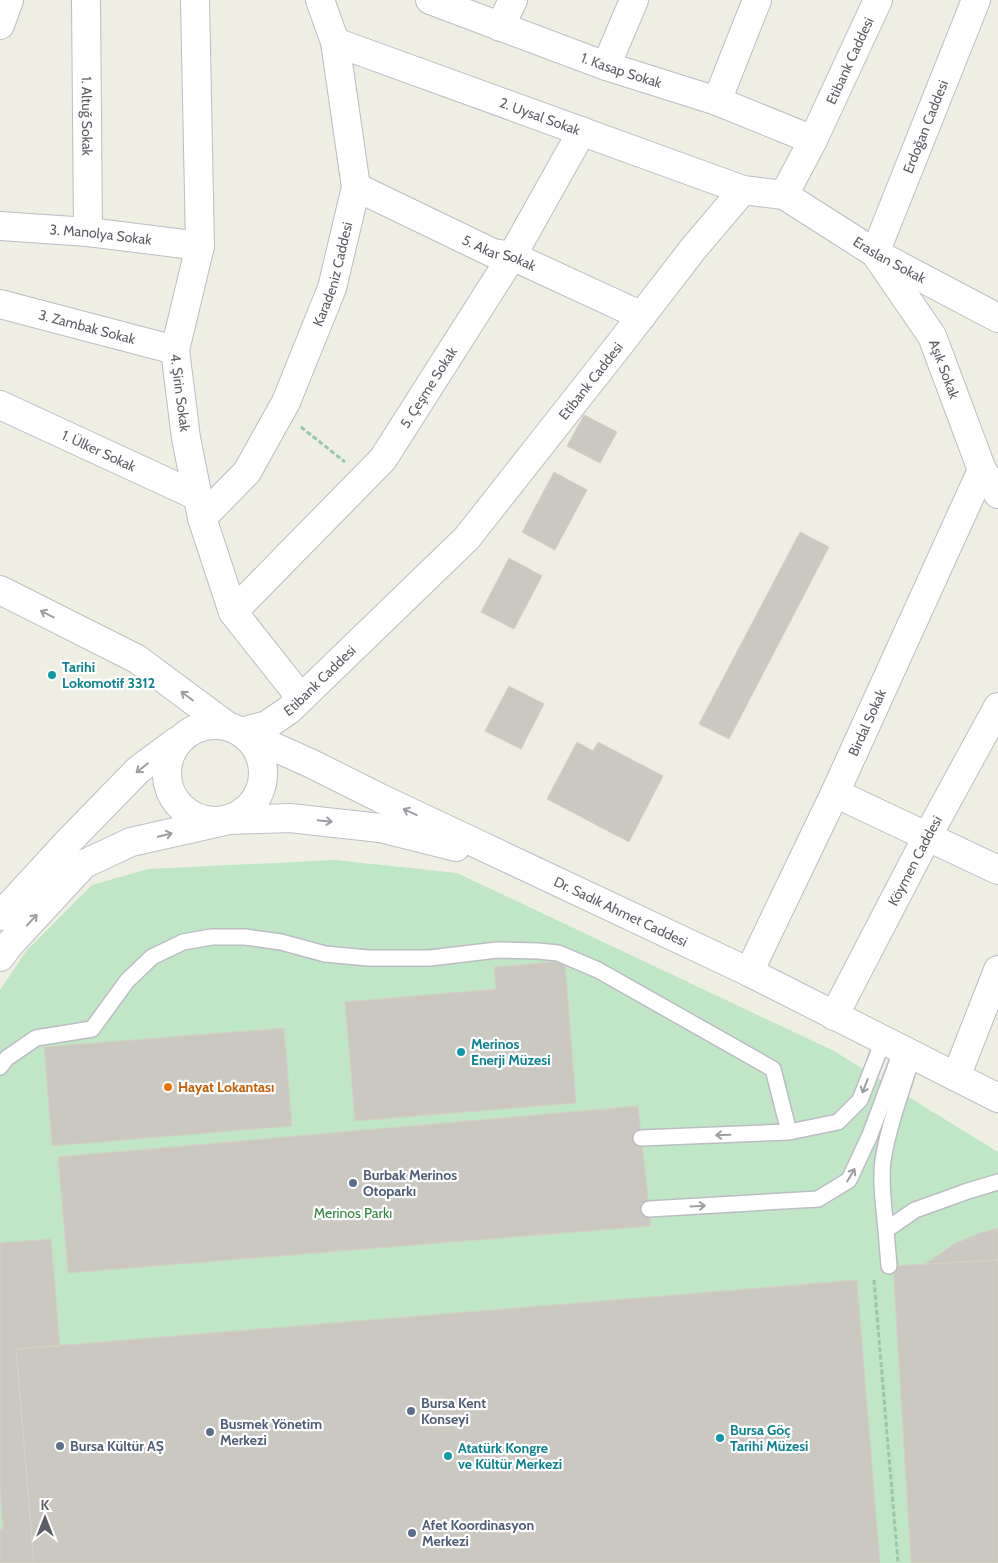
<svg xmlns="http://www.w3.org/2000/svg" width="998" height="1563" font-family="Cabin,sans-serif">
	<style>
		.green { fill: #bfe7c5 }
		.building { fill: #cac8c0; stroke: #d4d1c1 }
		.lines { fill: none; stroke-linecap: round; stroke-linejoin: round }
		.lane-casing { stroke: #bbbcc3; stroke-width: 18 }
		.street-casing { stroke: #bbbcc3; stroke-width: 30 }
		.secondary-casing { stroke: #bcbec5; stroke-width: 30 }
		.path { stroke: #97c8ad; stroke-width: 3; stroke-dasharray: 5 2.5; stroke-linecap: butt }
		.lane { stroke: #fff; stroke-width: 15 }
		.street { stroke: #fff; stroke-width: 28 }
		.secondary { stroke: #fff; stroke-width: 28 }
		.oneway { stroke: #9d9ea3 }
		.culture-dot { fill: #0f9aa8; stroke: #fff; stroke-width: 2 }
		.food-dot { fill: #e8710a; stroke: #fff; stroke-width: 2 }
		.service-dot { fill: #5c6f8a; stroke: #fff; stroke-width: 2 }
		.labels { text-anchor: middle; stroke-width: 4.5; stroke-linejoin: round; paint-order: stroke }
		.street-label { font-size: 14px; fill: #5b5e65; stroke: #fff }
		.culture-label { font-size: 14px; font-weight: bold; fill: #0d838f; stroke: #fff; text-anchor: start }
		.food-label { font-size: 14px; font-weight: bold; fill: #c56008; stroke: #fff; text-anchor: start }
		.service-label { font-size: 14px; font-weight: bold; fill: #4e5e75; stroke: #fff; text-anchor: start }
		.park-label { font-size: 14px; fill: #328542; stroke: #fff }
	</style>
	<rect width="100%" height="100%" fill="#efeee3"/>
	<path class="green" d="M 335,860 L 457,873 L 834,1051 L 998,1152 L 998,1563 L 0,1563 L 0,990 L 27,950 L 92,885 L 148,869 Z"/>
	<path class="building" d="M 584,415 L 617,432 L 600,463 L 567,446 Z
		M 554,472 L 587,490 L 555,550 L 522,532 Z
		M 800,532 L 829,547 L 729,739 L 699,724 Z
		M 509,558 L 542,576 L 514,629 L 481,612 Z
		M 509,686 L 544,704 L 521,749 L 485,731 Z
		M 577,742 L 593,751 L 598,742 L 663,776 L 629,842 L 547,799 Z
		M 565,961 L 576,1103 L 355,1121 L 345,1002 L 496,989 L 494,967 Z
		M 284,1028 L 292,1126 L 52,1146 L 44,1047 Z
		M 638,1106 L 651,1226 L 68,1273 L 58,1157 Z
		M 998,1228 L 998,1260 L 925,1264 L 956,1243 L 980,1233 Z
		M 51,1239 L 60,1346 L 16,1349 L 34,1563 L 0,1563 L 0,1529 L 3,1529 L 0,1487 L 0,1243 Z
		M 998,1260 L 998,1563 L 911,1563 L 893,1266 Z
		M 857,1280 L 880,1563 L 34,1563 L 16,1349 Z"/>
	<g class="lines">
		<defs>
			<path id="lane" d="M 0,1067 L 7,1058 L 36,1038 L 92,1029 L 127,981 L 152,957 L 183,942 L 212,937 L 245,937 L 281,942 L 325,954 L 368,958 L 430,958 L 497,950 L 538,951 L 558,953 L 598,970 L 773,1069 L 789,1132
				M 641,1138 L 789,1132 L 838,1122 L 860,1100 L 883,1041
				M 649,1209 L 818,1199 L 849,1180 L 870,1135 L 902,1049
				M 886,1230 C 884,1207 880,1183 883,1160 C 889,1124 902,1090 913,1055
				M 889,1266 L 886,1230 L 915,1210 L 968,1191 L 998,1182"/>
			<g id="street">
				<path id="s1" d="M 86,0 L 88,232"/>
				<path id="s2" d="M 195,0 L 200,246 L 175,350 L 186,438 L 202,518 L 233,612 L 301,698"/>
				<path id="s3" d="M 430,0 L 606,66 L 717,101 L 813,140"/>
				<path d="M 0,25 L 9,0"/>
				<path d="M 500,27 L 513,0"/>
				<path id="s4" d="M 335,42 L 743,190"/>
				<path d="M 606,66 L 634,0"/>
				<path d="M 717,101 L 757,0"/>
				<path id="s5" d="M 356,187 L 493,253 L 512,256 L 642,316"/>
				<path id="s6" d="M 784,195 L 875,253 L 998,318"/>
				<path id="s7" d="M 0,226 L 88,232 L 200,246"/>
				<path id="s8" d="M 875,253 L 932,336 L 982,470 L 998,494"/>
				<path id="s9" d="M 0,304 L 175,350"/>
				<path id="s10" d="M 0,405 L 197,496"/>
				<path id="s11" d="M 202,518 L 247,472 L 286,402 L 332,288 L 356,187 L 335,42 L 320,0"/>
				<path id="s12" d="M 233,612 L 383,459 L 512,256 L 582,131"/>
				<path d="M 835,793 L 998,870"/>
				<path id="s13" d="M 749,972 L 835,793 L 982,470"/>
				<path d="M 956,1077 L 998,970"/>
			</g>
			<g id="secondary">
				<path id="s14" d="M 875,253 L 976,0"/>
				<path d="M 0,590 L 137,659 L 226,725"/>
				<circle cx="215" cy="773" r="48"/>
				<path id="s15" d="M 241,732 L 267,725 L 289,710 L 467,538 L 619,345 L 693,249 L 743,190 L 784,195 L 813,140 L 878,0"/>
				<path id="s16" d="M 241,732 L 312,764 L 380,798 L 749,972 L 998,1098"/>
				<path d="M 0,916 L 68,842 L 138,770 L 177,741"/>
				<path d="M 0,957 L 9,945 L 84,864 L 131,842 L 229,820 L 290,818 L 380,828 L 456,847"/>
				<path id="s17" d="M 834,1016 L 927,837 L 998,707"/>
			</g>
		</defs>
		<use href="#lane" class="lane-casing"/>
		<use href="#street" class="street-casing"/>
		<use href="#secondary" class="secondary-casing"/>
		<path class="path" d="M 301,427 L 345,462
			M 874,1280 L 898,1563"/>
		<use href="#lane" class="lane"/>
		<use href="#street" class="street"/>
		<use href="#secondary" class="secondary"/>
	</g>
	<defs><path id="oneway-shaft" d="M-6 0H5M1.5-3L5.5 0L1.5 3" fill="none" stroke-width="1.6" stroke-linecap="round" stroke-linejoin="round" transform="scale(1.25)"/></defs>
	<g class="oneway">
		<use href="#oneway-shaft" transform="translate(47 614) rotate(-153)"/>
		<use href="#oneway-shaft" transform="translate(187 696) rotate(-143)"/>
		<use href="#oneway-shaft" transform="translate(142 768) rotate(141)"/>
		<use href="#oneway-shaft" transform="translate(410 812) rotate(-155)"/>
		<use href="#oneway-shaft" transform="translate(325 821) rotate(6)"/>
		<use href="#oneway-shaft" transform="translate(165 835) rotate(-13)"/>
		<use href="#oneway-shaft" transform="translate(32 920) rotate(-47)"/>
		<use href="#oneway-shaft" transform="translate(865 1086) rotate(111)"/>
		<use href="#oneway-shaft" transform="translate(723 1135) rotate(178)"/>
		<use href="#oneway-shaft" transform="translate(851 1175) rotate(-59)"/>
		<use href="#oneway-shaft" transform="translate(698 1206) rotate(-3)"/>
	</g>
	<g class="culture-dot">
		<circle cx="52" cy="675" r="5"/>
		<circle cx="461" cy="1052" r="5"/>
		<circle cx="720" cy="1438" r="5"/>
		<circle cx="448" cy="1456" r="5"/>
	</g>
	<circle class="food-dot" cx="168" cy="1087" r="5"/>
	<g class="service-dot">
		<circle cx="353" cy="1183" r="5"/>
		<circle cx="411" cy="1411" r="5"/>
		<circle cx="210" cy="1432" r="5"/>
		<circle cx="60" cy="1446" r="5"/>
		<circle cx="412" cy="1533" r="5"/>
	</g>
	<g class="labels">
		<g class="street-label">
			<text dy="5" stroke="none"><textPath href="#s15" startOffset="936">Etibank Caddesi</textPath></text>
			<text dy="5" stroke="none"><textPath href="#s3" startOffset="204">1. Kasap Sokak</textPath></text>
			<text dy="5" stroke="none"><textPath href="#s4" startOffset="218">2. Uysal Sokak</textPath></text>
			<text dy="5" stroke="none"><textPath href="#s1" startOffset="116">1. Altuğ Sokak</textPath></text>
			<text dy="5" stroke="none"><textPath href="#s14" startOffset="136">Erdoğan Caddesi</textPath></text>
			<text dy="5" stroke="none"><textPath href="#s7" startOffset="101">3. Manolya Sokak</textPath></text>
			<text dy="5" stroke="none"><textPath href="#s5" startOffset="158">5. Akar Sokak</textPath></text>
			<text dy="5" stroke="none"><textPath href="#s6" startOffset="124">Eraslan Sokak</textPath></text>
			<text dy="5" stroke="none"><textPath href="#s11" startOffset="281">Karadeniz Caddesi</textPath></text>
			<text dy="5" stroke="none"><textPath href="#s9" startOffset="90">3. Zambak Sokak</textPath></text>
			<text dy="5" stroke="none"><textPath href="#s8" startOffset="136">Aşık Sokak</textPath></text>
			<text dy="5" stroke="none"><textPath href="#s15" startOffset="501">Etibank Caddesi</textPath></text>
			<text dy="5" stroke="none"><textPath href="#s12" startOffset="299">5. Çeşme Sokak</textPath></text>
			<text dy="5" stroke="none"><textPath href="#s2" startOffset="396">4. Şirin Sokak</textPath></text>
			<text dy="5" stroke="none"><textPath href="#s10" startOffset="109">1. Ülker Sokak</textPath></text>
			<text dy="5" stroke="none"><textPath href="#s15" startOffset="96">Etibank Caddesi</textPath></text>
			<text dy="5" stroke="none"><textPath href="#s13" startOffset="276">Birdal Sokak</textPath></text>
			<text dy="5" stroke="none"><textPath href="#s17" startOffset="175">Köymen Caddesi</textPath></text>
			<text dy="5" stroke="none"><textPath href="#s16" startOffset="420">Dr. Sadık Ahmet Caddesi</textPath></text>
		</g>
		<g class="culture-label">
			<text x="62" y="672">Tarihi<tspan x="62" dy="16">Lokomotif 3312</tspan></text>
			<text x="471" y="1049">Merinos<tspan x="471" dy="16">Enerji Müzesi</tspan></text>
			<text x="730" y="1435">Bursa Göç<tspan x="730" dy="16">Tarihi Müzesi</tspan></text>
			<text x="458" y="1453">Atatürk Kongre<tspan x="458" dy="16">ve Kültür Merkezi</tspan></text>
		</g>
		<g class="food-label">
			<text x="178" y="1092">Hayat Lokantası</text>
		</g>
		<g class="service-label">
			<text x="363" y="1180">Burbak Merinos<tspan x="363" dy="16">Otoparkı</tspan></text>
			<text x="421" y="1408">Bursa Kent<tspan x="421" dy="16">Konseyi</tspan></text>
			<text x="220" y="1429">Busmek Yönetim<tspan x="220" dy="16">Merkezi</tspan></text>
			<text x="70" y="1451">Bursa Kültür AŞ</text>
			<text x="422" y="1530">Afet Koordinasyon<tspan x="422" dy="16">Merkezi</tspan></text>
		</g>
		<g class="park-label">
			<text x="353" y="1218">Merinos Parkı</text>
		</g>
	</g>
	<g transform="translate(45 1518)" stroke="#ffffff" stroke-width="4" paint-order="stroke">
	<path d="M0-4L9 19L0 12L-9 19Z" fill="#5b5e65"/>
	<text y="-8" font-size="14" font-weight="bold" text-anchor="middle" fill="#5b5e65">K</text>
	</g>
</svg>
